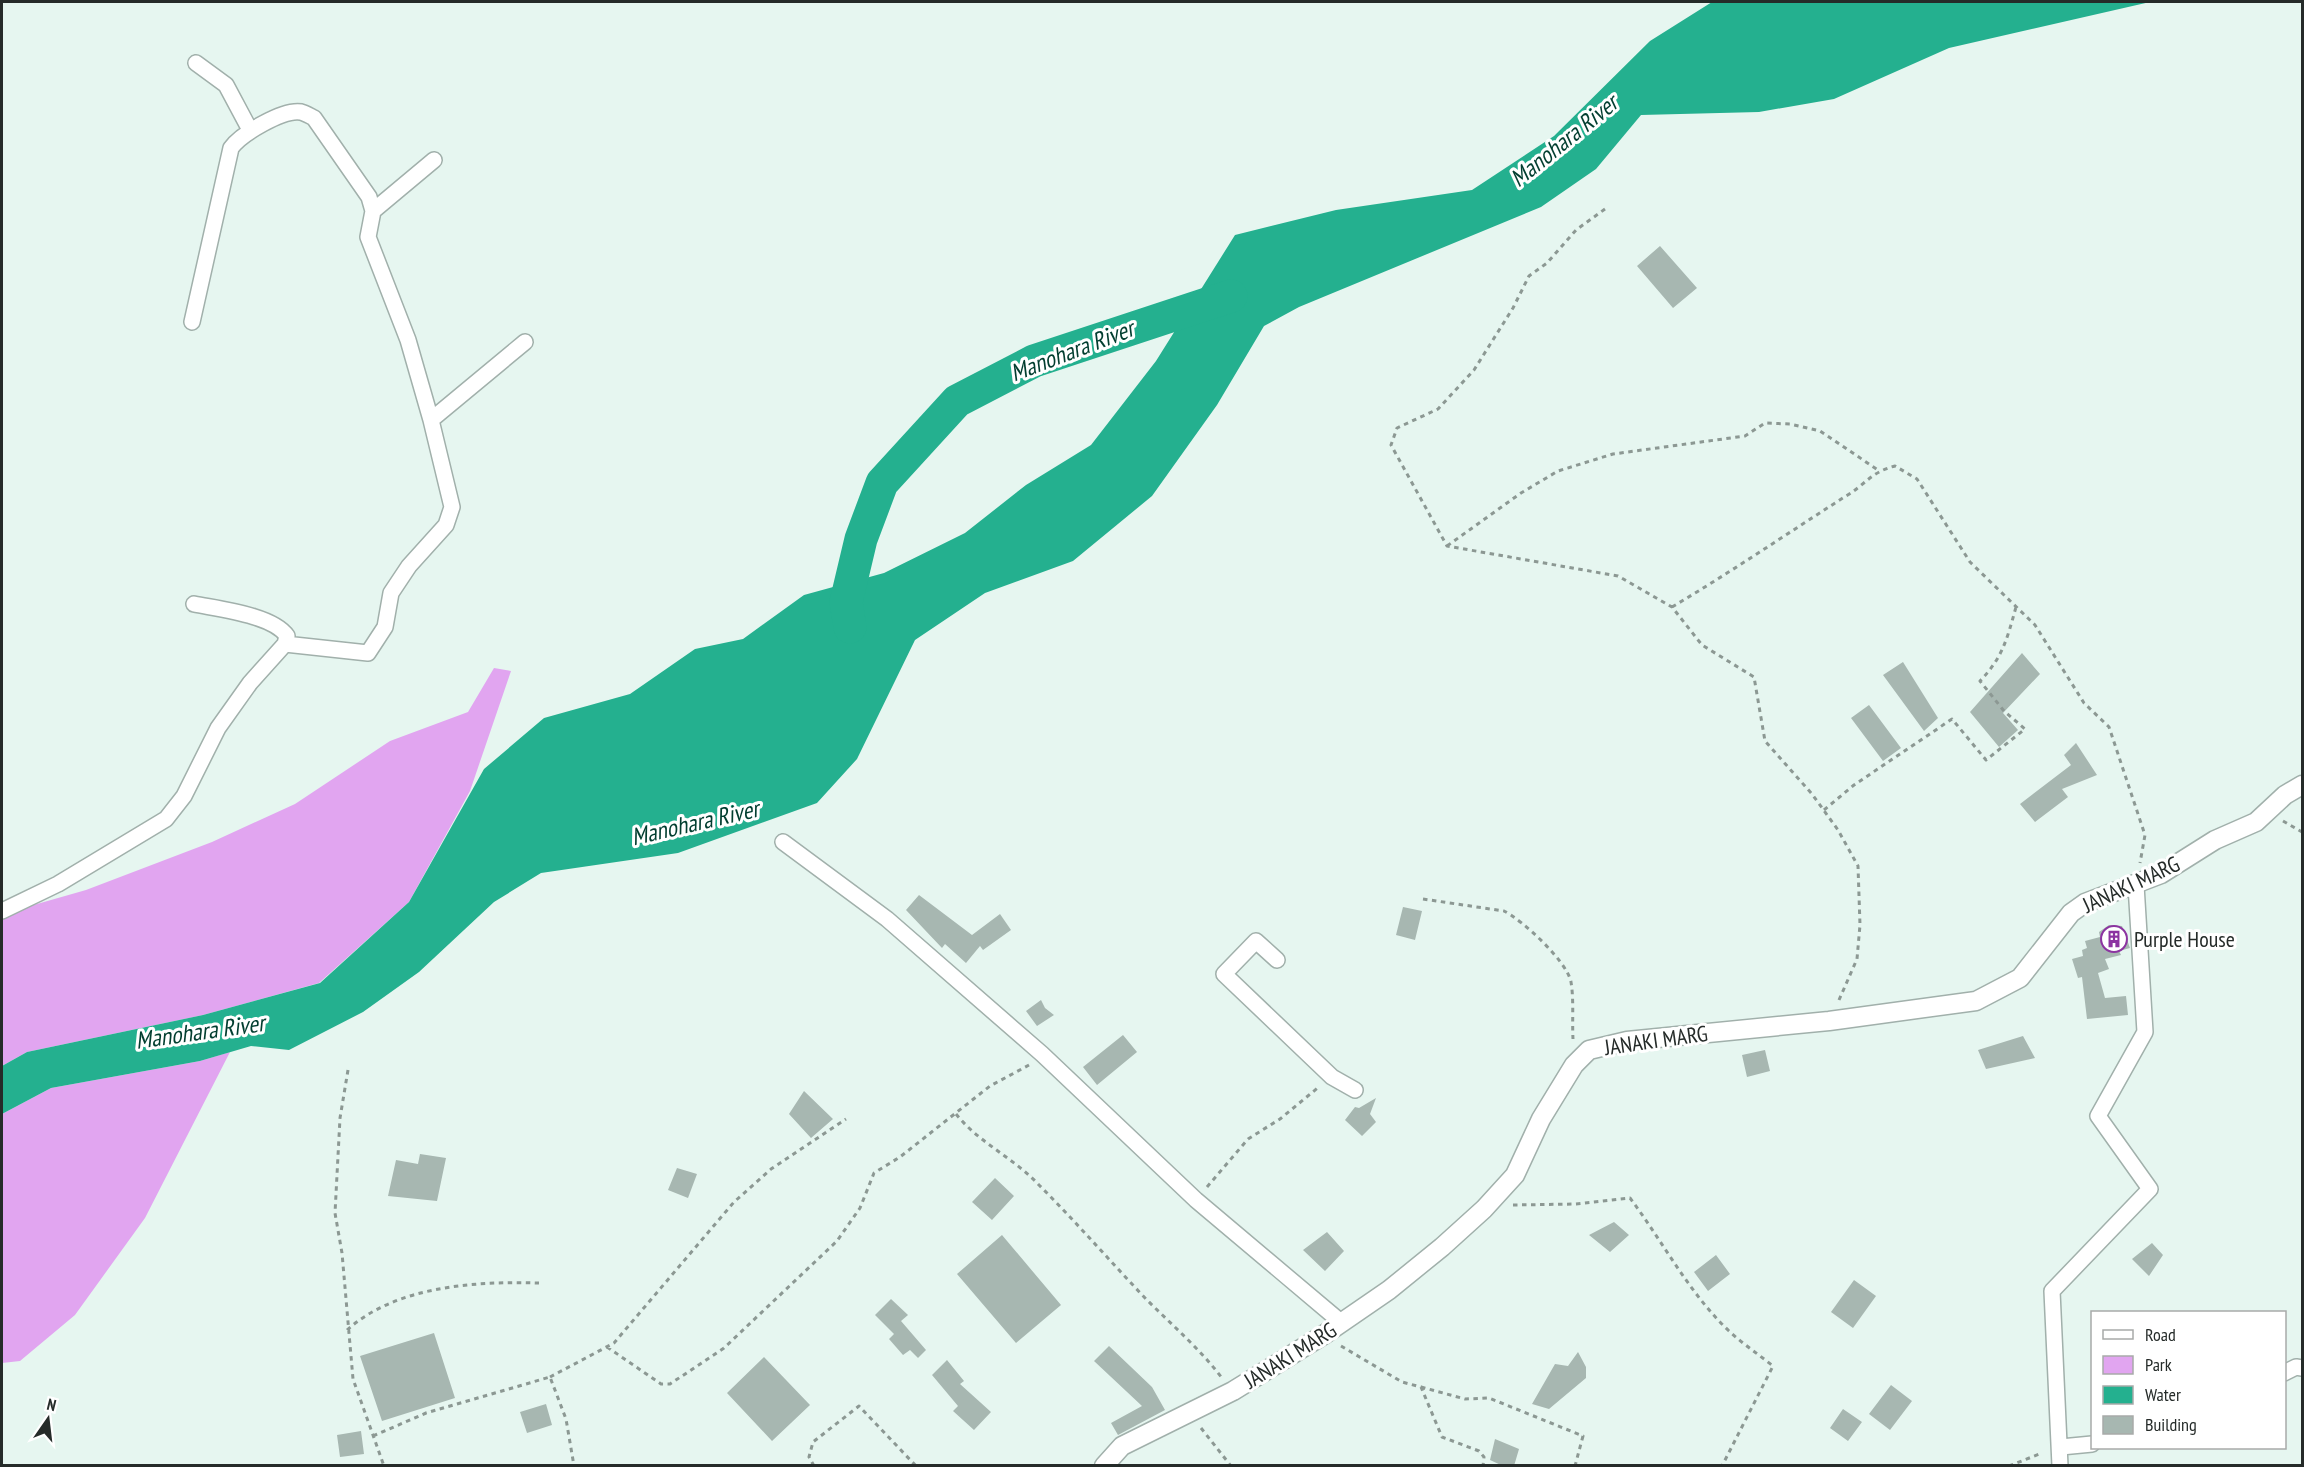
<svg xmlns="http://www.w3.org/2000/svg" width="2304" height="1467" font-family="'PT Sans Narrow',sans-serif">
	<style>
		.green { fill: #e1a5f0 }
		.water { fill: #24b08f }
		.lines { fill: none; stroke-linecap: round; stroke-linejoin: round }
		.river { stroke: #24b08f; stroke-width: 33 }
		.building { fill: #a7b7b1 }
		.minor-casing { stroke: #a1b0ab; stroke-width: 18 }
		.tertiary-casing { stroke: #a1b0ab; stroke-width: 21 }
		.path { stroke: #8c9893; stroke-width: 3; stroke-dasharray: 4.5 4.5; stroke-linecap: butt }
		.minor { stroke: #fff; stroke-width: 15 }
		.tertiary { stroke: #fff; stroke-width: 18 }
		.labels { text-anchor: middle; stroke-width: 6; stroke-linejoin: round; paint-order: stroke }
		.street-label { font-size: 22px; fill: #252b29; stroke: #fff }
		.poi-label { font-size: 22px; fill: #252b29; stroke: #fff; text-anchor: start }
		.water-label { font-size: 24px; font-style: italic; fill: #023e30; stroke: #fff }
	</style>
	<rect width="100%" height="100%" fill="#e6f6f0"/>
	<path class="green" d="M 494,668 L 511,671 L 470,791 L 409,902 L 319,983 L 203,1015 L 27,1052 L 2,1066 L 2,914 L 86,890 L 212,842 L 295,804 L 390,741 L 468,712 Z
		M 230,1052 L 145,1218 L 75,1315 L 20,1361 L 2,1363 L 2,1114 L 51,1088 L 200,1061 Z"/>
	<path class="water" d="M 1712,2 L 2150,2 L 1949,48 L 1834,99 L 1759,112 L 1641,115 L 1596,169 L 1541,207 L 1299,307 L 1264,326 L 1217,405 L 1152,496 L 1073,561 L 985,593 L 915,640 L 857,759 L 817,803 L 678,853 L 541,873 L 494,902 L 419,972 L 363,1012 L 289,1050 L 251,1046 L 200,1061 L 51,1088 L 2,1114 L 2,1066 L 27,1052 L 203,1015 L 320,983 L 409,902 L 484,769 L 544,718 L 630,694 L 695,649 L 743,639 L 804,595 L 884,573 L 965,533 L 1026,485 L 1091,445 L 1156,361 L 1235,235 L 1336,210 L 1472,190 L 1554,136 L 1650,41 Z"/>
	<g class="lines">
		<path class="river" d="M 850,627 L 846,602 L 861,539 L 882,483 L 957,401 L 1034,361 L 1231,296"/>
	</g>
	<path class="building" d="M 1660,246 L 1697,288 L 1673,308 L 1637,266 Z
		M 2022,653 L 2040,674 L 2003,713 L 2018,730 L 1999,747 L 1970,712 Z
		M 1903,662 L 1938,718 L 1924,731 L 1883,675 Z
		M 1869,705 L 1901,748 L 1883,761 L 1851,718 Z
		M 2076,743 L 2097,775 L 2062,789 L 2068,797 L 2035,822 L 2020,804 L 2071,765 L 2064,755 Z
		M 919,895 L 972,935 L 1000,914 L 1011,930 L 983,950 L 980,946 L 966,963 L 945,944 L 942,948 L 906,910 Z
		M 1403,907 L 1422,911 L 1415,940 L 1396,935 Z
		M 2109,925 L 2122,926 L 2130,948 L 2119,951 L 2121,955 L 2105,959 L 2109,969 L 2098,973 L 2105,998 L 2126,996 L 2128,1015 L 2087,1019 L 2082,977 L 2078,978 L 2072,959 L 2083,956 L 2082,950 L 2087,948 L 2085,941 L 2100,937 L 2099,932 Z
		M 1041,1000 L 1045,1008 L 1054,1015 L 1037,1026 L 1026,1011 Z
		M 1123,1035 L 1137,1052 L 1097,1085 L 1083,1067 Z
		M 2023,1036 L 2035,1058 L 1986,1069 L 1978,1050 Z
		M 1765,1050 L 1770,1071 L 1747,1077 L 1742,1055 Z
		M 804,1091 L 833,1119 L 811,1138 L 789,1114 Z
		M 1376,1098 L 1370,1114 L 1376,1122 L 1362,1136 L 1345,1120 L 1355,1107 L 1359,1108 Z
		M 420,1154 L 446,1158 L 437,1201 L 388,1196 L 396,1160 L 418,1164 Z
		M 677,1168 L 697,1174 L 688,1198 L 668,1190 Z
		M 995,1178 L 1014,1196 L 992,1220 L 972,1202 Z
		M 1614,1222 L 1629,1235 L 1610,1252 L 1589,1235 Z
		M 1327,1232 L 1344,1251 L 1325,1271 L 1303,1250 Z
		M 1002,1235 L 1061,1305 L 1016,1343 L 957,1274 Z
		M 2152,1243 L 2163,1255 L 2149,1276 L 2132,1259 Z
		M 1716,1255 L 1730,1274 L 1708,1291 L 1694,1272 Z
		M 1854,1280 L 1876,1296 L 1853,1328 L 1831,1312 Z
		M 891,1299 L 908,1315 L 901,1321 L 926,1350 L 918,1358 L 910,1350 L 903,1355 L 889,1339 L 894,1334 L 875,1315 Z
		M 434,1333 L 455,1398 L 382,1421 L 360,1356 Z
		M 1109,1346 L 1152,1387 L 1165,1410 L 1118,1435 L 1111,1423 L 1142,1406 L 1094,1361 Z
		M 1578,1352 L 1586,1367 L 1586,1378 L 1549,1409 L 1532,1404 L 1555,1364 L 1568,1366 Z
		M 764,1357 L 810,1405 L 772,1441 L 727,1393 Z
		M 947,1360 L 964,1381 L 960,1384 L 991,1412 L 974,1430 L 953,1411 L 958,1406 L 932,1375 Z
		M 1891,1385 L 1912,1401 L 1890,1430 L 1869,1414 Z
		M 546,1404 L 552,1425 L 527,1433 L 520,1412 Z
		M 1843,1409 L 1862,1422 L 1848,1441 L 1830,1428 Z
		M 361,1431 L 364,1454 L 340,1457 L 337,1435 Z
		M 1495,1439 L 1519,1449 L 1514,1466 L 1503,1466 L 1490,1460 Z"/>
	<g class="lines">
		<defs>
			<path id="minor" d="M 196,63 L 226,85 L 250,130
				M 373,211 L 434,160
				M 192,322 L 231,148 C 241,134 283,109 301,112 C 305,113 310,116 314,118 L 369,197 L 373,211 L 368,237 L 408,340 L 431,420 L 452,507 L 446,525 L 409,566 L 391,593 L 385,627 L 368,653 L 285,644
				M 431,420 L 525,342
				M 783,842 L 887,919 L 1042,1054 L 1196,1200 L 1342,1323
				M 2,911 L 58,884 L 166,819 L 184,796 L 218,728 L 250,683 L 285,644 L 287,636 C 273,615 218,609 194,604
				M 1277,960 L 1256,941 L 1224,974 L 1332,1077 L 1355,1090
				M 2284,1373 L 2296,1367 L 2302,1368
				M 2061,1447 L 2092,1444
				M 2060,1466 L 2052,1291 L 2150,1189 L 2098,1116 L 2145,1032 L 2136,885"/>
			<path id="tertiary" d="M 1104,1466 L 1122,1446 L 1233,1391 L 1325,1334 L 1389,1290 L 1442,1247 L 1484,1209 L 1515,1175 L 1541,1119 L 1574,1065 L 1589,1050 L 1627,1041 L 1829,1021 L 1976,1001 L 2020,978 L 2071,913 L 2085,903 L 2161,874 L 2215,840 L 2256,822 L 2285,795 L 2302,785"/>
		</defs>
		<use href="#minor" class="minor-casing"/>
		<use href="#tertiary" class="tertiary-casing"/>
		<path class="path" d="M 1605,209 L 1576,230 L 1547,263 L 1529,276 L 1513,308 L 1474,370 L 1438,409 L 1397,428 L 1391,445 L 1447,546 L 1618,576 L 1672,607 L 1702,645 L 1754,677 L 1765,741 L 1812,794 L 1838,830 L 1858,866 L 1860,925 L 1857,959 L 1839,1000
			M 1447,546 L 1521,493 L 1558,471 L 1613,454 L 1745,436 L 1765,423 L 1790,424 L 1820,431 L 1878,470
			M 1672,607 C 1731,572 1788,533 1846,496 C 1866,484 1871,472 1895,466 L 1917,479 L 1970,562 L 2035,625 L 2084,703 L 2109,727 L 2145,835 L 2140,863
			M 1824,810 L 1854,785 L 1952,719 L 1986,760 L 2025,729 L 2004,711 L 1980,681 C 2003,657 2007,639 2016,607
			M 2283,821 L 2302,832
			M 1423,899 L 1504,911 C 1522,920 1567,961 1571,982 C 1574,1000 1572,1021 1573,1039
			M 348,1070 L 340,1118 L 335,1213 L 342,1253 L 353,1379 L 384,1466
			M 956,1114 C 979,1143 1014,1158 1039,1185 C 1076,1222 1110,1261 1146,1299 C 1172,1325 1200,1349 1222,1378
			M 1207,1187 L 1248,1139 L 1280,1119 L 1320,1086
			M 1513,1205 L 1576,1204 L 1630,1198 C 1663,1242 1689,1293 1729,1331 C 1743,1344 1758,1354 1773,1366 L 1722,1466
			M 347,1330 C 396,1286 475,1281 539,1283
			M 1341,1346 L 1402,1382 L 1421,1387 L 1442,1437 L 1479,1451 L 1484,1457 L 1483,1466
			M 607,1347 L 661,1384 L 670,1384 L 724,1348 L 837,1241 L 860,1208 L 874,1173 L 900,1157 L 990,1086 L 1029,1065
			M 550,1377 L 614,1343 L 734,1202 L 771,1169 L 846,1119
			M 1421,1387 L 1465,1399 L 1489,1398 L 1583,1436 L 1575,1466
			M 1201,1428 L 1231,1466
			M 373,1436 L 426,1413 L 550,1377 L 566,1419 L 574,1466
			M 814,1466 L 809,1457 L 813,1442 L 859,1406 L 916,1466
			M 2009,1466 L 2042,1453"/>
		<use href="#minor" class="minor"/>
		<use href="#tertiary" class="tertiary"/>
	</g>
	<defs>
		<symbol id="building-ring" viewBox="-11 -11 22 22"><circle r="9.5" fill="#fff" stroke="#8c34a1" stroke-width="1.5"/><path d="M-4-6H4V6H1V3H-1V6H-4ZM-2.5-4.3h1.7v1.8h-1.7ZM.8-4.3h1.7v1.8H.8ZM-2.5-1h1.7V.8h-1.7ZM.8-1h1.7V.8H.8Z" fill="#8c34a1"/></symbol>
	</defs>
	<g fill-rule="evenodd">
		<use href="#building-ring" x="2099" y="924" width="30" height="30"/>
	</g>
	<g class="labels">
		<g class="street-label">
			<text transform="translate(2131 884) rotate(-25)" y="8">JANAKI MARG</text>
			<text transform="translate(1656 1040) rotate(-8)" y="8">JANAKI MARG</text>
			<text transform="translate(1290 1355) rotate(-32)" y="8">JANAKI MARG</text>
		</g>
		<g class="poi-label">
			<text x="2134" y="947">Purple House</text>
		</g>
		<g class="water-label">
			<text transform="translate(1564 141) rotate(-39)" y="8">Manohara River</text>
			<text transform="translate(1072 351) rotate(-21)" y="8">Manohara River</text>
			<text transform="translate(695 823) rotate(-13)" y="8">Manohara River</text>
			<text transform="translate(200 1032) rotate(-8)" y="8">Manohara River</text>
		</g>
	</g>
	<rect width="2304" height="1467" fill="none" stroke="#252b29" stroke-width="6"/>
	<rect x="2091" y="1311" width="195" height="138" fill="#ffffff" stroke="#a8aaa9" stroke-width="1.5"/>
	<rect x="2103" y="1330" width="30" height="9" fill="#ffffff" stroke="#a8aaa9" stroke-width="1.5"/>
	<text x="2145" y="1341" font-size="18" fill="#252b29">Road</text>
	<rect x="2103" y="1356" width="30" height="18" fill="#e1a5f0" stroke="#a8aaa9" stroke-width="1.5"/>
	<text x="2145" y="1371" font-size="18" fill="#252b29">Park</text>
	<rect x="2103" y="1386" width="30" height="18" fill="#24b08f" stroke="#a8aaa9" stroke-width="1.5"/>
	<text x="2145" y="1401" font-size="18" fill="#252b29">Water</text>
	<rect x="2103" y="1416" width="30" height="18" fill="#a7b7b1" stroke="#a8aaa9" stroke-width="1.5"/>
	<text x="2145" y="1431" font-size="18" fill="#252b29">Building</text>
	<g transform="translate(48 1419) rotate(14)" stroke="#ffffff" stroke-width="4.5" paint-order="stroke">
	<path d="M0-4.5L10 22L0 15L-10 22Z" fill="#252b29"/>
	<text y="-9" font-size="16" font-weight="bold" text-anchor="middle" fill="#252b29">N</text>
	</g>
</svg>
